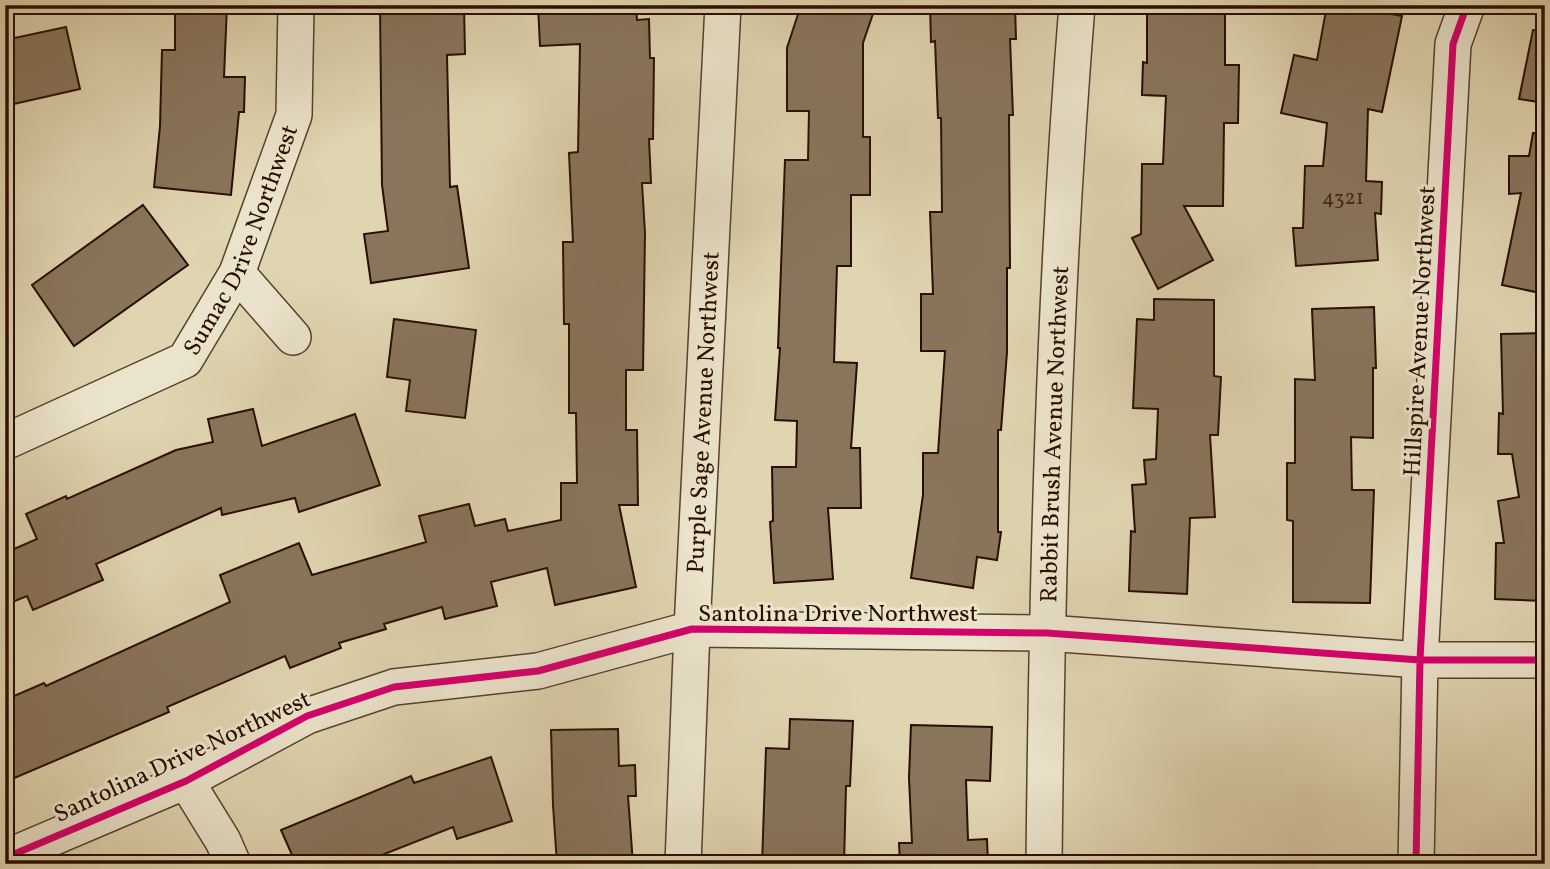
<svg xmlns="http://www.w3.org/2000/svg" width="1550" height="869" font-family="Vollkorn,serif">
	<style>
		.building { fill: #89755c; stroke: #2a0e00; stroke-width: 2 }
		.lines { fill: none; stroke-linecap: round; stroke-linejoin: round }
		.street-casing { stroke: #58402c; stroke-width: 38 }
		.street { stroke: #ebe4cc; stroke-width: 35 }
		.cycleway-casing { stroke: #ebe4cc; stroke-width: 11 }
		.cycleway { stroke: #d6006c; stroke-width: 7 }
		.labels { text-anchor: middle; stroke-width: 6; stroke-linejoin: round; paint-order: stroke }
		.number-label { font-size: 21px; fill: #422817 }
		.street-label { font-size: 24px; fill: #2a0e00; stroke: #ebe4cc }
	</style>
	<rect width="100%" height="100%" fill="#e0d5b1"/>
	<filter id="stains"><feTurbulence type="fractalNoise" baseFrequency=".00286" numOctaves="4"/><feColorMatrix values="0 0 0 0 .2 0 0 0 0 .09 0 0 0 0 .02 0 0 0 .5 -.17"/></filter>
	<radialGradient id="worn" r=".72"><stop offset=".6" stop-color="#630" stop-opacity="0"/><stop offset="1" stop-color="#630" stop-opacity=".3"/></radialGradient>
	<path class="building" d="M 175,5 L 227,5 L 224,77 L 245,77 L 244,112 L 239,112 L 231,195 L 154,187 L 160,126 L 162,50 L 175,50 Z
		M 380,5 L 464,5 L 465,54 L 447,55 L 450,187 L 457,186 L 469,268 L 371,283 L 364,234 L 388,231 L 382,185 Z
		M 538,5 L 636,5 L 637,20 L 649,19 L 650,58 L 654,58 L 653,139 L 649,139 L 651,183 L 642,183 L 645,233 L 643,370 L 626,370 L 626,430 L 637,430 L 638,505 L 619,505 L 636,587 L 555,605 L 547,568 L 491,582 L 497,606 L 445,619 L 442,607 L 384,624 L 386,629 L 339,643 L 341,648 L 290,668 L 285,656 L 167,707 L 169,712 L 5,782 L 5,700 L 44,683 L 46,686 L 230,602 L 220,575 L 299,543 L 312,575 L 426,542 L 419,516 L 469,504 L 475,526 L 505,519 L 508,531 L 561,520 L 561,483 L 577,483 L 576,413 L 569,413 L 569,324 L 564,324 L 563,242 L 573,242 L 569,153 L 578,152 L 580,44 L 540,46 Z
		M 801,5 L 876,5 L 863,43 L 863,137 L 870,137 L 870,195 L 851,195 L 851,266 L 837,266 L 834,362 L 857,363 L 851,448 L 860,448 L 861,508 L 828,508 L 833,579 L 774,583 L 770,522 L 773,521 L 772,467 L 796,467 L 797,421 L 775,420 L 780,348 L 778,348 L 785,160 L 808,160 L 809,111 L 787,111 L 787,48 Z
		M 930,5 L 1015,5 L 1016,39 L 1010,39 L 1013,115 L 1009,115 L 1010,268 L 1007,268 L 1007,352 L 1001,430 L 998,430 L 998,532 L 1001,532 L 997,560 L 977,557 L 973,588 L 911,578 L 923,495 L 923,453 L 938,453 L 945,351 L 921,351 L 921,294 L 933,294 L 930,212 L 942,212 L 941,118 L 938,118 L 935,41 L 931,42 Z
		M 1147,5 L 1225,5 L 1225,65 L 1239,65 L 1238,123 L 1224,123 L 1223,206 L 1184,206 L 1213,260 L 1158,289 L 1132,238 L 1141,234 L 1142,164 L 1163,164 L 1166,96 L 1142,95 L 1143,62 L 1147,63 Z
		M 1327,5 L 1386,5 L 1385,13 L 1402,16 L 1382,112 L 1368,109 L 1366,181 L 1382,182 L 1381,214 L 1375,213 L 1378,260 L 1296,266 L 1293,228 L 1303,228 L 1305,166 L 1323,166 L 1327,123 L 1281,113 L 1294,55 L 1317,60 Z
		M 66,27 L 80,89 L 5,106 L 5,40 Z
		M 1533,30 L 1545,31 L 1545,103 L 1519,99 Z
		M 1533,133 L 1545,135 L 1545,294 L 1502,285 L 1521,193 L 1509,194 L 1509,156 L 1529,156 Z
		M 143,205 L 188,265 L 74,346 L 32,285 Z
		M 1154,299 L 1214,300 L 1214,376 L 1221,377 L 1218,435 L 1210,435 L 1215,517 L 1190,518 L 1187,594 L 1129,591 L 1131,531 L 1135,532 L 1132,485 L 1146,484 L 1144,460 L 1156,459 L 1158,409 L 1133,408 L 1137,319 L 1154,320 Z
		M 1374,307 L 1376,368 L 1373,368 L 1373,438 L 1351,437 L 1352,490 L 1374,490 L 1370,603 L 1293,602 L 1293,521 L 1287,520 L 1287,463 L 1295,463 L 1295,379 L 1315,380 L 1312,309 Z
		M 394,319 L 476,330 L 465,418 L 406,411 L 410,380 L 387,377 Z
		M 1545,333 L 1545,601 L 1495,599 L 1496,543 L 1504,543 L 1498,501 L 1519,497 L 1512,454 L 1498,454 L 1499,413 L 1503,414 L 1501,334 Z
		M 253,409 L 262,446 L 355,414 L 380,485 L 299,512 L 295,498 L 222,515 L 221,508 L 96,564 L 103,580 L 33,610 L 27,596 L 5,605 L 5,553 L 37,539 L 26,514 L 66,496 L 67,499 L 176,450 L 213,442 L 208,419 Z
		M 790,719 L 853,721 L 850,786 L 846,786 L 844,864 L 762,864 L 766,748 L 789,749 Z
		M 911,725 L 992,727 L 990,781 L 966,780 L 968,840 L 987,839 L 988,864 L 900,864 L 899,843 L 912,843 L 909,778 Z
		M 618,729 L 619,766 L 635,765 L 636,796 L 628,796 L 633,864 L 557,864 L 553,805 L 551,730 Z
		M 491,757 L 512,821 L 457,839 L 453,827 L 359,864 L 296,864 L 281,830 L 411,776 L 414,783 Z"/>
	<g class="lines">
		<defs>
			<g id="street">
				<path d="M 237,273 L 293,337"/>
				<path id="s1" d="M 5,442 L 185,360 L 237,273 L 294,115 L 296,5"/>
				<path d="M 186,781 L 223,841 L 233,864"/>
				<path d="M 5,858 L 186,781 L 307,716 L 394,687 L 538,671 L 692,629 L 1047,633 L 1420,660 L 1545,660"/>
				<path id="s2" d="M 683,864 L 692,629 L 723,5"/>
				<path id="s3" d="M 1044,864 C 1047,577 1054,291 1077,5"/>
				<path d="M 1416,864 L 1420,660 L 1453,44 L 1467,5"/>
			</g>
		</defs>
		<use href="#street" class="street-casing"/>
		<use href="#street" class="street"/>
		<defs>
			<path id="cycleway" d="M 5,858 L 186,781 L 307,716 L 394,687 L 538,671 L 692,629 L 1047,633 L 1420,660 L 1545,660
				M 1416,864 L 1420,660 L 1453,44 L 1467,5"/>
		</defs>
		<use href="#cycleway" class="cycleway-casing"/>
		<use href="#cycleway" class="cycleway"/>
	</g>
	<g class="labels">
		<g class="number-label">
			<text x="1343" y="204">4321</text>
		</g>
		<g class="street-label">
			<text dy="8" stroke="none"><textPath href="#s1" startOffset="331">Sumac Drive Northwest</textPath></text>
			<text transform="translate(1419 331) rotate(-87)" y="8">Hillspire Avenue Northwest</text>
			<text dy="8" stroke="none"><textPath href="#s2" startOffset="452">Purple Sage Avenue Northwest</textPath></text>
			<text dy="8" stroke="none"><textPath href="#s3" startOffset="430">Rabbit Brush Avenue Northwest</textPath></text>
			<text x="838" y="621">Santolina Drive Northwest</text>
			<text transform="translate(182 756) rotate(-25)" y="8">Santolina Drive Northwest</text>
		</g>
	</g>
	<rect width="1550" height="869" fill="none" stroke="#e0d5b1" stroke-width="28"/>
	<rect x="7" y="7" width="1536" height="855" fill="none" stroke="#2a0e00" stroke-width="3.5"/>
	<rect x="14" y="14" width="1522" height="841" fill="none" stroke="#2a0e00" stroke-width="2"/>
	<rect width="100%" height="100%" filter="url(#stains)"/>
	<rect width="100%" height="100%" fill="url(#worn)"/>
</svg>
